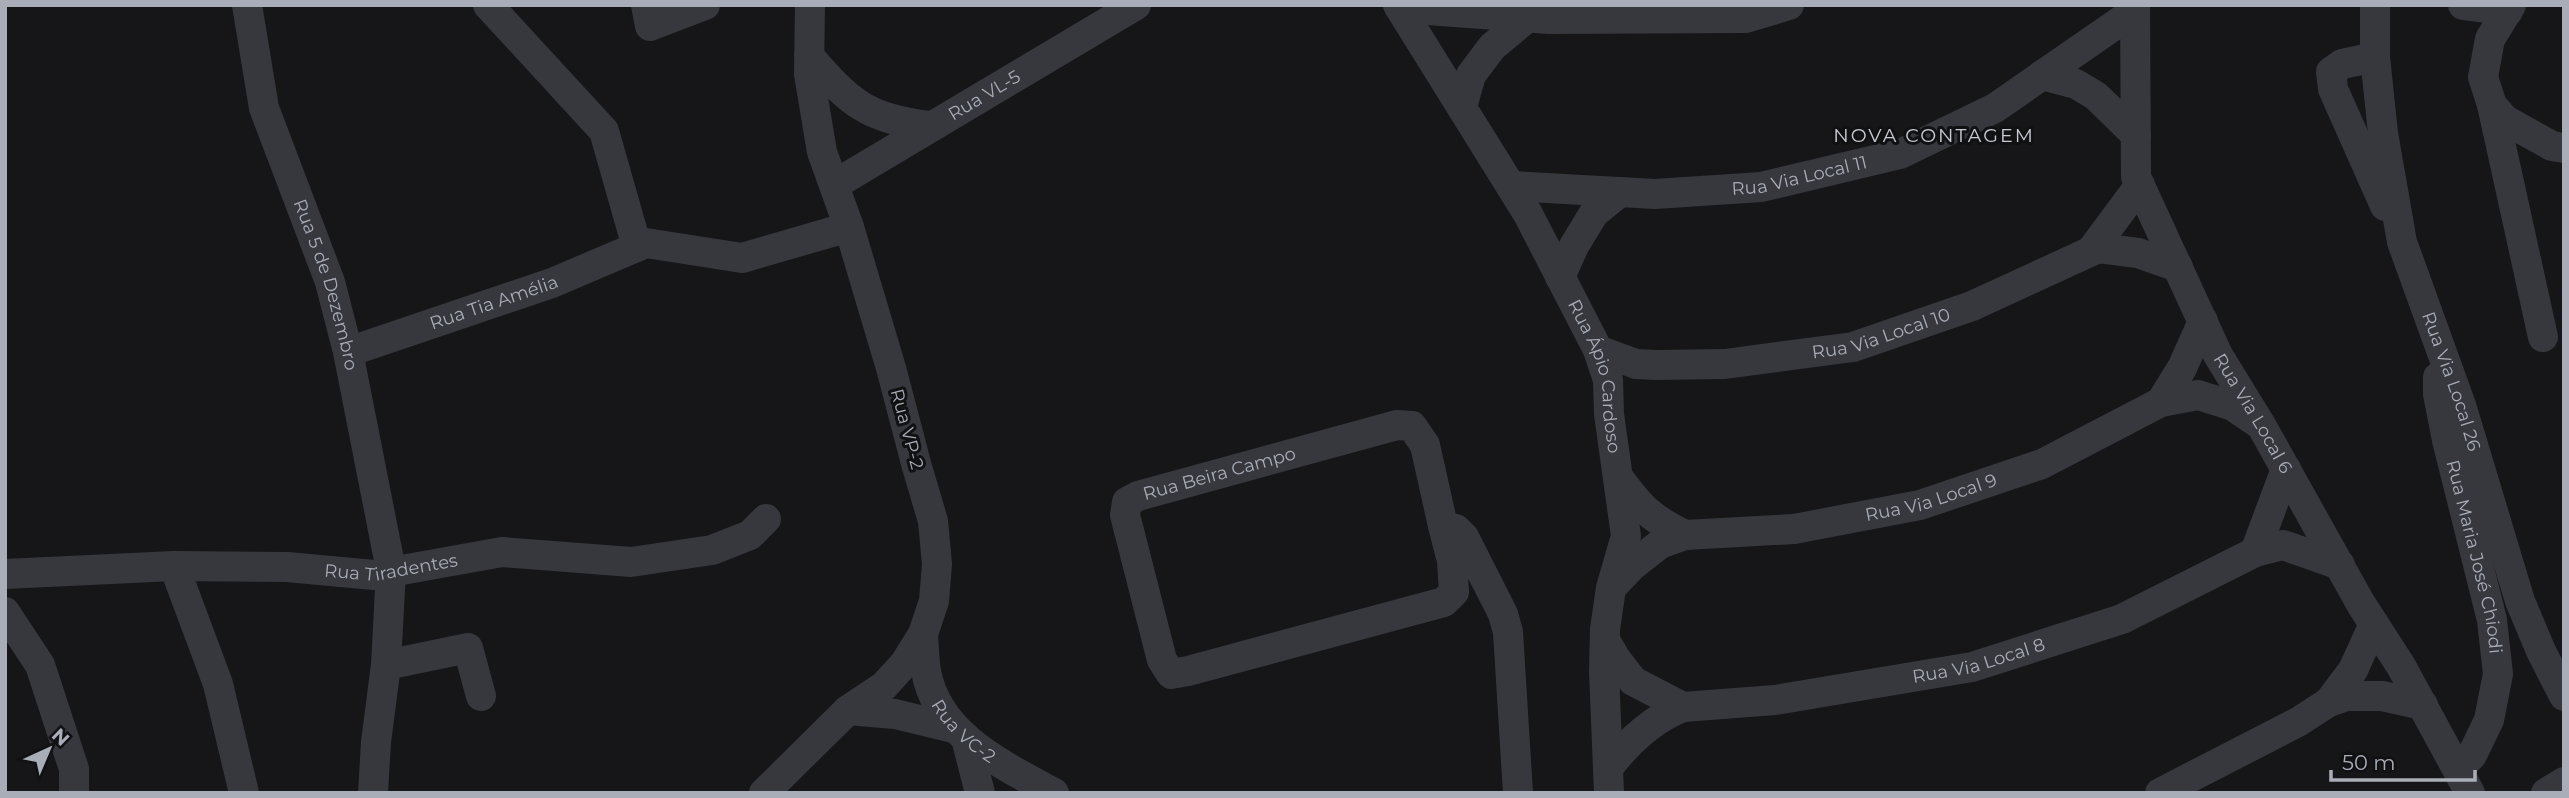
<svg xmlns="http://www.w3.org/2000/svg" width="2569" height="798" font-family="Montserrat,sans-serif">
	<style>
		.lines { fill: none; stroke-linecap: round; stroke-linejoin: round }
		.minor { stroke: #37383d; stroke-width: 30 }
		.labels { text-anchor: middle; stroke-width: 6; stroke-linejoin: round; paint-order: stroke }
		.street-label { font-size: 18px; fill: #a8adb8; stroke: #111113 }
		.neighbourhood-label { font-size: 19px; letter-spacing: 2px; fill: #c9ccd4; stroke: #111113 }
	</style>
	<rect width="100%" height="100%" fill="#161618"/>
	<g class="lines">
		<g class="minor">
			<path id="s1" d="M 247,5 L 264,108 L 330,282 L 348,352 L 391,570 L 386,665 L 376,742 L 373,793"/>
			<path d="M 488,5 L 604,131 L 637,247"/>
			<path d="M 646,5 L 650,26 L 705,5"/>
			<path id="s2" d="M 1398,5 L 1528,214 L 1598,350 L 1608,380 L 1609,414 L 1626,536 L 1611,588 L 1605,629 L 1604,671 L 1609,793"/>
			<path id="s3" d="M 2135,5 L 2136,177 L 2218,355 L 2261,425 L 2361,604 L 2401,666 L 2470,793"/>
			<path id="s4" d="M 2375,5 L 2375,57 L 2383,133 L 2402,242 L 2461,405 L 2520,601 L 2541,651 L 2564,696"/>
			<path d="M 2463,5 L 2508,11"/>
			<path d="M 2511,5 L 2490,39 L 2483,77 L 2492,105 L 2505,120 L 2552,146 L 2564,148"/>
			<path d="M 1400,8 L 1549,19 L 1746,18 L 1789,5"/>
			<path d="M 809,56 C 850,103 866,118 929,126"/>
			<path d="M 2375,57 L 2342,64 L 2331,72 L 2333,89 L 2385,206"/>
			<path d="M 2042,75 L 2076,84 L 2096,96 L 2136,135"/>
			<path d="M 2492,105 L 2543,337"/>
			<path d="M 1462,107 L 1471,75 L 1492,47 L 1528,17"/>
			<path id="s5" d="M 834,185 L 1136,5"/>
			<path id="s6" d="M 1511,186 L 1655,194 L 1761,187 L 1900,154 L 1995,108 L 2135,11"/>
			<path d="M 2091,251 L 2140,185"/>
			<path d="M 1560,277 L 1574,246 L 1594,213 L 1620,192"/>
			<path id="s7" d="M 1598,350 L 1636,364 L 1657,365 L 1725,364 L 1853,347 L 1972,306 L 2098,248 L 2138,253 L 2178,267"/>
			<path id="s8" d="M 348,352 L 552,283 L 646,243 L 742,258 L 849,227"/>
			<path id="s9" d="M 2438,377 L 2438,394 L 2447,440 L 2492,620 L 2498,674 L 2489,720 L 2472,755 L 2458,770"/>
			<path d="M 2161,402 L 2182,368 L 2203,321"/>
			<path d="M 1618,477 C 1641,508 1650,518 1685,535"/>
			<path id="s10" d="M 1443,526 L 1452,561 L 1454,592 L 1444,602 L 1188,671 L 1171,674 L 1162,660 L 1125,515 L 1127,502 L 1138,496 L 1397,425 L 1412,426 L 1425,445 L 1443,526 L 1456,529 L 1464,537 L 1503,614 L 1508,632 L 1518,793"/>
			<path d="M 2255,552 L 2286,469"/>
			<path d="M 174,566 L 218,684 L 244,793"/>
			<path id="s11" d="M 5,574 L 174,566 L 287,567 L 374,575 L 502,552 L 631,562 L 712,550 L 750,535 L 766,519"/>
			<path id="s12" d="M 1612,587 L 1632,566 L 1660,544 L 1685,535 L 1794,529 L 1920,505 L 2042,464 L 2161,402 L 2198,395 L 2233,406 L 2258,423"/>
			<path d="M 5,612 L 40,665 L 74,769 L 74,793"/>
			<path id="s13" d="M 923,634 C 924,646 924,659 926,671 C 937,735 1003,765 1054,793"/>
			<path id="s14" d="M 1605,640 L 1616,659 L 1633,681 L 1683,707 L 1775,700 L 1972,667 L 2122,619 L 2255,552 L 2283,545 L 2340,565"/>
			<path d="M 386,665 L 468,648 L 481,696"/>
			<path d="M 2329,702 L 2353,670 L 2374,624"/>
			<path d="M 848,710 L 895,714 L 953,728"/>
			<path d="M 966,738 L 980,793"/>
			<path d="M 1608,768 C 1628,742 1652,719 1683,707"/>
			<path d="M 764,793 L 848,710 L 884,686 L 905,663 L 923,634 L 934,601 L 937,564 L 933,521 L 917,467 L 891,368 L 849,227 L 822,152 L 809,74 L 810,5"/>
			<path d="M 2160,793 L 2298,722 L 2329,702 L 2346,696 L 2382,696 L 2423,705"/>
			<path d="M 2546,793 L 2564,782"/>
		</g>
	</g>
	<g class="labels">
		<g class="street-label">
			<text dy="6" stroke="none"><textPath href="#s5" startOffset="175">Rua VL-5</textPath></text>
			<text dy="6" stroke="none"><textPath href="#s6" startOffset="290">Rua Via Local 11</textPath></text>
			<text dy="6" stroke="none"><textPath href="#s1" startOffset="292">Rua 5 de Dezembro</textPath></text>
			<text dy="6" stroke="none"><textPath href="#s8" startOffset="154">Rua Tia Amélia</textPath></text>
			<text dy="6" stroke="none"><textPath href="#s7" startOffset="289">Rua Via Local 10</textPath></text>
			<text dy="6" stroke="none"><textPath href="#s2" startOffset="424">Rua Ápio Cardoso</textPath></text>
			<text dy="6" stroke="none"><textPath href="#s4" startOffset="387">Rua Via Local 26</textPath></text>
			<text dy="6" stroke="none"><textPath href="#s3" startOffset="436">Rua Via Local 6</textPath></text>
			<text transform="translate(907 429) rotate(75)" y="6">Rua VP-2</text>
			<text dy="6" stroke="none"><textPath href="#s10" startOffset="640">Rua Beira Campo</textPath></text>
			<text dy="6" stroke="none"><textPath href="#s12" startOffset="341">Rua Via Local 9</textPath></text>
			<text dy="6" stroke="none"><textPath href="#s9" startOffset="184">Rua Maria José Chiodi</textPath></text>
			<text dy="6" stroke="none"><textPath href="#s11" startOffset="387">Rua Tiradentes</textPath></text>
			<text dy="6" stroke="none"><textPath href="#s14" startOffset="406">Rua Via Local 8</textPath></text>
			<text dy="6" stroke="none"><textPath href="#s13" startOffset="110">Rua VC-2</textPath></text>
		</g>
		<g class="neighbourhood-label">
			<text x="1934" y="142">NOVA CONTAGEM</text>
		</g>
	</g>
	<rect width="2569" height="798" fill="none" stroke="#a8adb8" stroke-width="14"/>
	<g transform="translate(49 749) rotate(44)" stroke="#111113" stroke-width="5" paint-order="stroke">
	<path d="M0-5L12 26L0 18L-12 26Z" fill="#a8adb8"/>
	<text y="-10" font-size="19" font-weight="bold" text-anchor="middle" fill="#a8adb8">N</text>
	</g>
	<path d="M2331 770v10h144v-10" fill="none" stroke="#a8adb8" stroke-width="3.5"/>
	<text x="2342" y="770" font-size="21" fill="#a8adb8" stroke="#111113" stroke-width="5" paint-order="stroke">50 m</text>
</svg>
